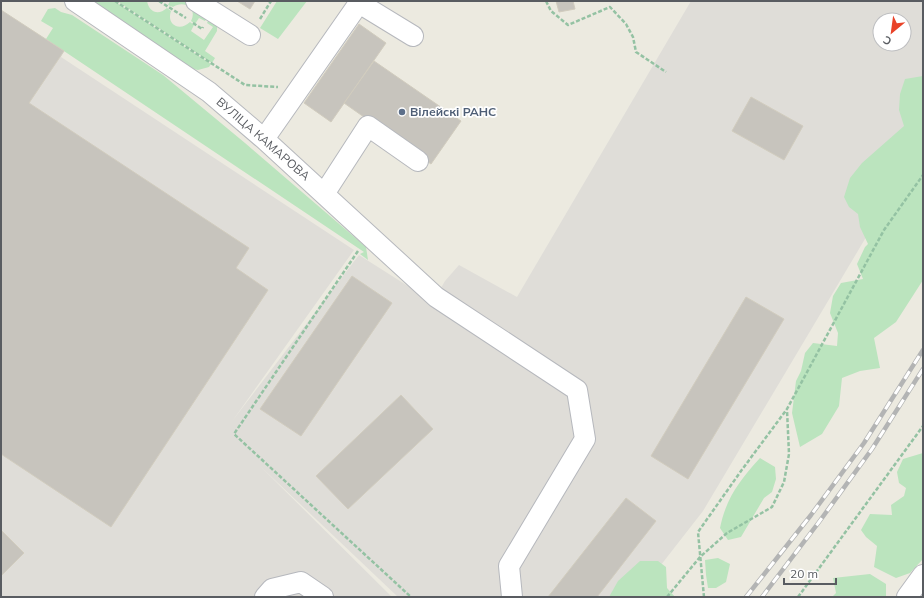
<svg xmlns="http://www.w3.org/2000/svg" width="924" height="598" font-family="Mulish,sans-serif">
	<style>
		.industrial { fill: #dfddd8; fill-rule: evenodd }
		.green { fill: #bbe4be }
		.building { fill: #c7c4bd; stroke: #d1ccbe }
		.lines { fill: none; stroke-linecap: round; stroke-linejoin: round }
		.minor-casing { stroke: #b6b8bd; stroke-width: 22 }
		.path { stroke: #94c2a3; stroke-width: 2.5; stroke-dasharray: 4 2; stroke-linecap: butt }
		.minor { stroke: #fff; stroke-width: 20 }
		.rail-casing { stroke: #b3b4b4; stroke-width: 4.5 }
		.rail { stroke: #fff; stroke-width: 3; stroke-dasharray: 9; stroke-linecap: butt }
		.service-dot { fill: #5c6f8a; stroke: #fff; stroke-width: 1.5 }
		.labels { text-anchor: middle; stroke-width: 3.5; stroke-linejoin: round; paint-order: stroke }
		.service-label { font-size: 12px; font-weight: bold; fill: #4e5e75; stroke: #fff; text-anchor: start }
		.street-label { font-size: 12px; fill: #595c61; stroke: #fff }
	</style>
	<rect width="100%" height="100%" fill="#eceae0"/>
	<path class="industrial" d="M 691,1 L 923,1 L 923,148 L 909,165 L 703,511 L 636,597 L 398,597 L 259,465 L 392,597 L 1,597 L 1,10 L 64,51 L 61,57 L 354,250 L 233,420 L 359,255 L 433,302 L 445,281 L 459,265 L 517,297 ZM 880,20 L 904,20 L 904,44 L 880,44 Z"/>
	<path class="green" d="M 91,1 L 114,1 L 211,64 L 209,67 L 198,70 L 189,68 Z
		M 117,1 L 147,1 C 149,12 158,16 167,8 L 171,11 C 166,25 180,32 190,22 L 194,25 L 191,31 L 204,40 L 213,27 L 207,23 L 210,17 L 208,16 L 205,21 L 199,18 L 195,24 L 191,21 C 198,7 183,0 173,7 L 168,5 L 170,1 L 184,1 L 217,21 L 217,31 L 205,51 L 215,58 L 212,63 Z
		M 277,1 L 307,1 L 278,39 L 260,28 Z
		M 55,8 L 61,12 L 72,15 L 163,75 L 245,143 L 366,247 L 368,260 L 360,254 L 364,252 L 46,39 L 53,28 L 41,21 L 48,9 Z
		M 923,76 L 923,280 L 896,322 L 874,338 L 880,368 L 860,371 L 842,378 L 839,406 L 822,434 L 800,447 L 792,413 L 796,381 L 801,371 L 805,353 L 813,343 L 837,346 L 838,333 L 830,313 L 833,296 L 841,283 L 863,279 L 857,264 L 865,247 L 868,244 L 860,227 L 858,214 L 849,207 L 844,197 L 850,178 L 862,163 L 904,126 L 899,110 L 900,94 L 905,79 Z
		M 923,453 L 923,559 L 910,573 L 896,578 L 874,567 L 877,546 L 866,537 L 861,530 L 870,514 L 892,515 L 891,505 L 904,496 L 906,488 L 899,483 L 897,472 L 903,459 Z
		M 760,458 L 775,467 L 776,479 L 772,492 L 764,498 L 741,537 L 728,540 L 720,528 C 726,498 740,480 760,458 Z
		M 718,558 L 730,564 L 726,582 L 716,588 L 708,588 L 706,575 L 705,560 Z
		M 640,561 L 658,561 L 666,567 L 667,588 L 675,597 L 609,597 L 618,581 Z
		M 870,574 L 886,584 L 886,597 L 832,597 L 836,593 L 833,578 Z"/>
	<path class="building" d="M 237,1 L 255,1 L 250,9 Z
		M 556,1 L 573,1 L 575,9 L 559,12 Z
		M 1,10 L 64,51 L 29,103 L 249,248 L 236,268 L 268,290 L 111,527 L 1,454 Z
		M 359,24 L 386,43 L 331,122 L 304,103 Z
		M 374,61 L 461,121 L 431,164 L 344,103 Z
		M 751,97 L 803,126 L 784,160 L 732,131 Z
		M 352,276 L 392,303 L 301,436 L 260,409 Z
		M 746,297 L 784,319 L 688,479 L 651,456 Z
		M 401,395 L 433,429 L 348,509 L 316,476 Z
		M 626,498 L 656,521 L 597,597 L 548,597 Z
		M 1,530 L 24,553 L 1,576 Z"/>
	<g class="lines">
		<defs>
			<path id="minor" d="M 75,1 L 209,92 L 264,139 L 436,297 L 577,390 L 585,439 L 509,566 L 512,597
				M 196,1 L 250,35
				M 264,139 L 359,3 L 413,36
				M 324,194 L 368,126 L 418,161
				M 265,597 L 272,589 L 301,582 L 323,597
				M 907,597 L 923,575"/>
		</defs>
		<use href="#minor" class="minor-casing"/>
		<path class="path" d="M 115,1 L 245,85 L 278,87
			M 159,1 L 186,18
			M 546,1 L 551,11 L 568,25 L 610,7 L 626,24 L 633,37 L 636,52 L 666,72
			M 260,19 L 271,1
			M 193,23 L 202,29 L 203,27
			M 358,251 L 234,434 L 411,597
			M 667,597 L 700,557 L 727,533 L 772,507 L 784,482 L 789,454 L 787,410
			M 704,597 L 698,532 L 741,471 L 787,409 L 884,230 L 923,175
			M 798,597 L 923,426"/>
		<use href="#minor" class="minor"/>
		<defs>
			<path id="rail" d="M 746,597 L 811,515 L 864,443 L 923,350
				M 762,597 L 819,522 L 872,449 L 923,369"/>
		</defs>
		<use href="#rail" class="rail-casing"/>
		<use href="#rail" class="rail"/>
	</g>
	<circle class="service-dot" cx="402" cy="112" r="4"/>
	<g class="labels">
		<g class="service-label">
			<text x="410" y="116">Вілейскі РАНС</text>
		</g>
		<g class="street-label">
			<text transform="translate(263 139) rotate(41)" y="4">ВУЛІЦА КАМАРОВА</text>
		</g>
	</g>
	<rect width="924" height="598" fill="none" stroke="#595c61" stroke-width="4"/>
	<g transform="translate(892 32) rotate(209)"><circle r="19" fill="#ffffff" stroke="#bdbec0"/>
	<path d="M0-3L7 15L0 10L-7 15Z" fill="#e94329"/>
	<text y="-6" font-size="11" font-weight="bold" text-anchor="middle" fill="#595c61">С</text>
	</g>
	<path d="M784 578v6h52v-6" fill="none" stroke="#595c61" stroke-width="2"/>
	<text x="790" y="578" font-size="12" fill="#595c61" stroke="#ffffff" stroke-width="3" paint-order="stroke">20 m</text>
</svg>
